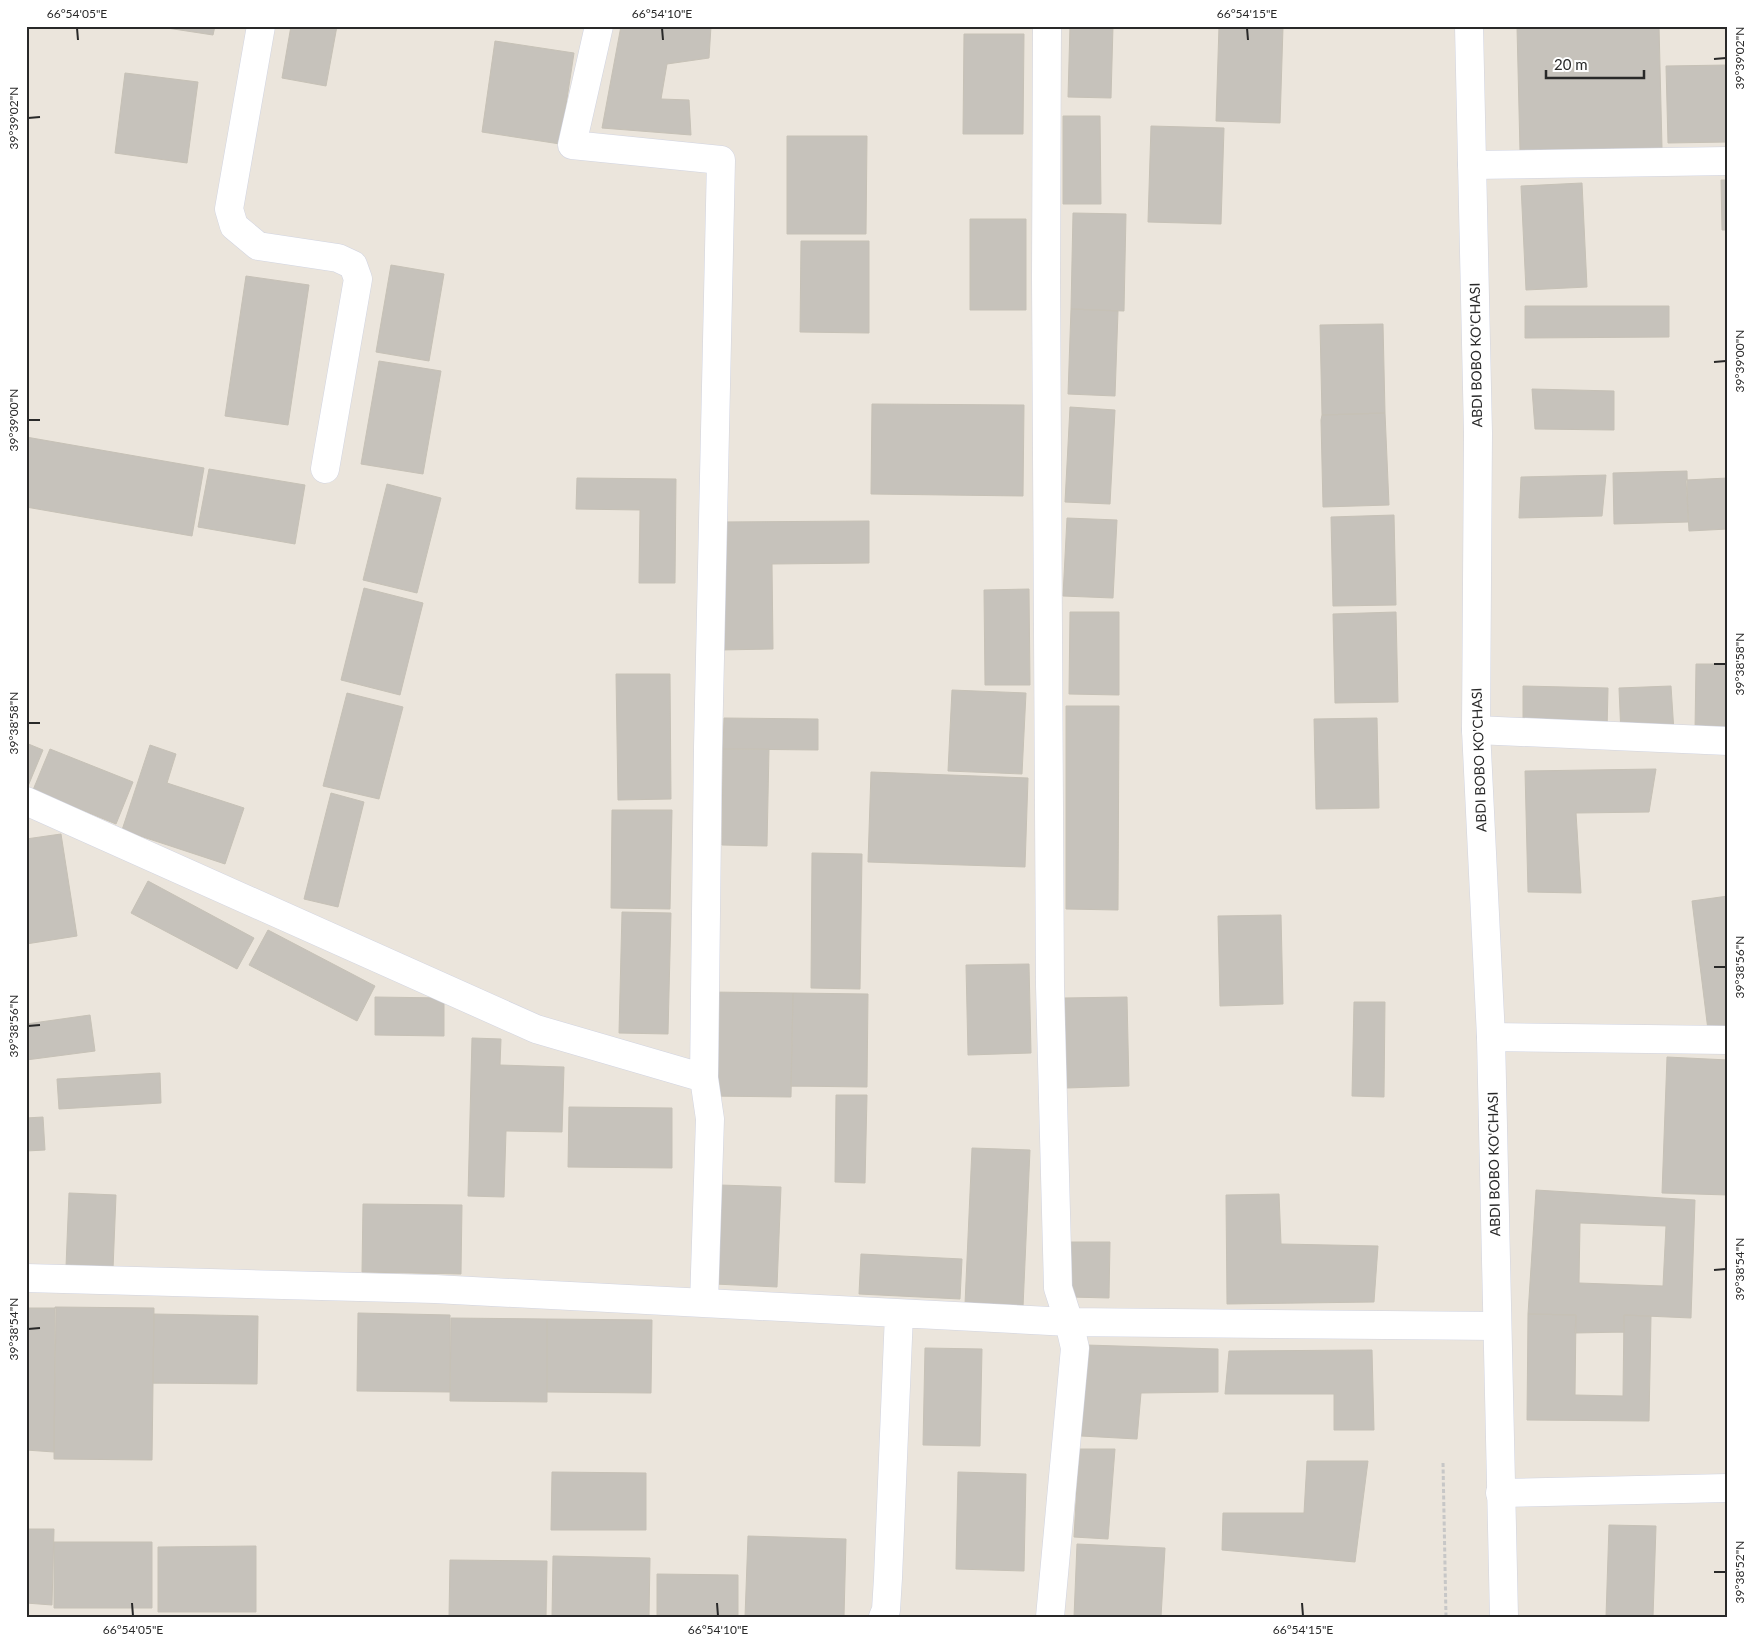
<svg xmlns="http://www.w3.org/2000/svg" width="1754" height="1643" font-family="Lato,sans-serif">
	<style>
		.building { fill: #c6c2bb; stroke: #c6c1b6; fill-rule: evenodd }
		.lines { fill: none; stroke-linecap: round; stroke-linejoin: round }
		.minor-casing { stroke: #d1d4e1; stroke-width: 29 }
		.secondary-casing { stroke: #d1d4e1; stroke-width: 29 }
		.path { stroke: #c7c7c7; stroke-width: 3; stroke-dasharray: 4 2.5; stroke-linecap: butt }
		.minor { stroke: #fff; stroke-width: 28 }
		.secondary { stroke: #fff; stroke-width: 28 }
		.ticks { fill: none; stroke: #292929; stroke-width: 2 }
		.labels { text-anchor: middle; stroke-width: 5; stroke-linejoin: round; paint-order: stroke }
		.street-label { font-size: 14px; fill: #292929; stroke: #fff }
		.neatline { fill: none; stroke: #292929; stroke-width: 2 }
		.ticks-label { font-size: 12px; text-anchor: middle; fill: #292929 }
	</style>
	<rect width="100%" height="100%" fill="#ebe5dc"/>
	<path class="building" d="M 154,26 L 215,26 L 213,35 Z
		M 291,26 L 337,26 L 326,86 L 282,78 Z
		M 621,26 L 711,26 L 709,58 L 667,64 L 661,99 L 689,100 L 691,135 L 602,128 Z
		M 1070,26 L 1113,26 L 1111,98 L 1068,97 Z
		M 1219,26 L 1283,27 L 1280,123 L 1216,121 Z
		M 1659,26 L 1662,148 L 1520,151 L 1517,27 Z
		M 964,34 L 1024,34 L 1023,134 L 963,134 Z
		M 495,41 L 574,53 L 560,144 L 482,132 Z
		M 1728,65 L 1728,142 L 1668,143 L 1666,66 Z
		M 125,73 L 198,82 L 187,163 L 115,153 Z
		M 1063,116 L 1100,116 L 1101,204 L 1063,204 Z
		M 1151,126 L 1224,128 L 1221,224 L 1148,222 Z
		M 787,136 L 867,136 L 866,234 L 787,234 Z
		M 1721,180 L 1728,180 L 1728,230 L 1722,230 Z
		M 1582,183 L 1587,287 L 1526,290 L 1521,186 Z
		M 1073,213 L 1126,214 L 1124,311 L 1071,309 Z
		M 970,219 L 1026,219 L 1026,310 L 970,310 Z
		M 801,241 L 869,241 L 869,333 L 800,332 Z
		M 391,265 L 444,274 L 429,361 L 376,352 Z
		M 246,276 L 309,285 L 288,425 L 225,416 Z
		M 1525,306 L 1669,306 L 1669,337 L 1525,338 Z
		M 1071,309 L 1118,311 L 1115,396 L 1068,394 Z
		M 1383,324 L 1385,413 L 1322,415 L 1320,325 Z
		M 379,361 L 441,371 L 423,474 L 361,464 Z
		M 1532,389 L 1614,391 L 1614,430 L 1535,429 Z
		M 872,404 L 1024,405 L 1023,496 L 871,494 Z
		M 1070,407 L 1115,410 L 1110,504 L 1065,502 Z
		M 1385,413 L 1389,505 L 1323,507 L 1321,420 L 1322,415 Z
		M 26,437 L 204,468 L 192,536 L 26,507 Z
		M 209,469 L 305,485 L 295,544 L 198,527 Z
		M 1687,471 L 1688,522 L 1614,524 L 1613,473 Z
		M 1606,475 L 1602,516 L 1519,518 L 1521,477 Z
		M 577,478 L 676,479 L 675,583 L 639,583 L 640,510 L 576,509 Z
		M 1728,478 L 1728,529 L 1689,531 L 1686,480 Z
		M 387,484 L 441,498 L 417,593 L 363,580 Z
		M 1394,515 L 1396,605 L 1333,606 L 1331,517 Z
		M 1067,518 L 1117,520 L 1113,598 L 1063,596 Z
		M 869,521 L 869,563 L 772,564 L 773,649 L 720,650 L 719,522 Z
		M 364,588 L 423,603 L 400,695 L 341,680 Z
		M 1029,589 L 1030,685 L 985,685 L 984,590 Z
		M 1070,612 L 1119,612 L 1119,695 L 1069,694 Z
		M 1396,612 L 1398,702 L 1335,703 L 1333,614 Z
		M 1696,664 L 1728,664 L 1728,731 L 1695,731 Z
		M 616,674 L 670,674 L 671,799 L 618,800 Z
		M 1523,686 L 1608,688 L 1607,731 L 1523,730 Z
		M 1671,686 L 1674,732 L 1621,735 L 1619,688 Z
		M 952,690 L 1026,693 L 1022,774 L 948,771 Z
		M 347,693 L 403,707 L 379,799 L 323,786 Z
		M 1066,706 L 1119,706 L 1118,910 L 1066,909 Z
		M 724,718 L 818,719 L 818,750 L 723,749 Z
		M 1377,718 L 1379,808 L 1316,809 L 1314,719 Z
		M 26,743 L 43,750 L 26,791 Z
		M 150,745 L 176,754 L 167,783 L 244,808 L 225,864 L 122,830 Z
		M 50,749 L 133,782 L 116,824 L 33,790 Z
		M 723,749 L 769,749 L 767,846 L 722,845 Z
		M 1656,769 L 1649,812 L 1576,813 L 1581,893 L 1528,892 L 1525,771 Z
		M 871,772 L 1028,778 L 1025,867 L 868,862 Z
		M 331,793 L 364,802 L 338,907 L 304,899 Z
		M 612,810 L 672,810 L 670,909 L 611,908 Z
		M 61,834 L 77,936 L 26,944 L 26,839 Z
		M 812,853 L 862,854 L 860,989 L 811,988 Z
		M 148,881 L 254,938 L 237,969 L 131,913 Z
		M 1728,896 L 1728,1027 L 1708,1030 L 1692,901 Z
		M 622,912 L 671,913 L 668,1034 L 619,1033 Z
		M 1281,915 L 1283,1004 L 1220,1006 L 1218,916 Z
		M 268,930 L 375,986 L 357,1021 L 249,965 Z
		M 1029,964 L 1031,1053 L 968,1055 L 966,965 Z
		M 710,992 L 793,993 L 791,1097 L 708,1096 Z
		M 793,993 L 868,994 L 867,1087 L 791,1086 Z
		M 375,997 L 444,998 L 444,1036 L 375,1035 Z
		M 1127,997 L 1129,1086 L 1066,1088 L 1064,998 Z
		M 1354,1002 L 1385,1002 L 1384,1097 L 1352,1096 Z
		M 90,1015 L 95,1051 L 26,1060 L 26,1024 Z
		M 472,1038 L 501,1039 L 500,1065 L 564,1067 L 562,1132 L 506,1131 L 504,1197 L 468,1196 Z
		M 1667,1057 L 1728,1060 L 1728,1195 L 1662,1193 Z
		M 160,1073 L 161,1103 L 59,1109 L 57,1079 Z
		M 836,1095 L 867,1095 L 865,1183 L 835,1182 Z
		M 569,1107 L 672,1108 L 672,1168 L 568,1167 Z
		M 43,1117 L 45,1150 L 26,1151 L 26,1118 Z
		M 972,1148 L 1030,1150 L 1023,1307 L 965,1304 Z
		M 720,1185 L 781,1187 L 777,1287 L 715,1284 Z
		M 1536,1190 L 1695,1200 L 1691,1318 L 1624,1315 L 1624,1332 L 1575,1333 L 1576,1315 L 1528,1314 ZM 1580,1223 L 1666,1226 L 1663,1286 L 1579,1283 Z
		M 69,1193 L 116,1195 L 113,1269 L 66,1267 Z
		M 1279,1194 L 1281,1244 L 1378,1246 L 1374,1302 L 1227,1304 L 1226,1195 Z
		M 363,1204 L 462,1205 L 461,1274 L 362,1272 Z
		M 1071,1242 L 1110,1242 L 1109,1298 L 1070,1297 Z
		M 861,1254 L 962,1259 L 960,1299 L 859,1294 Z
		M 55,1307 L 154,1308 L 152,1460 L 54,1459 Z
		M 26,1308 L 56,1308 L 54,1452 L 26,1450 Z
		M 358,1313 L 450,1315 L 450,1392 L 357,1391 Z
		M 154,1314 L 258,1316 L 257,1384 L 153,1383 Z
		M 1528,1314 L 1576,1315 L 1575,1395 L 1623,1396 L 1624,1315 L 1651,1316 L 1649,1421 L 1527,1420 Z
		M 451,1318 L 547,1319 L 547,1402 L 450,1401 Z
		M 547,1319 L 652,1320 L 651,1393 L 547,1392 Z
		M 1086,1345 L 1218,1349 L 1218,1392 L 1141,1393 L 1137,1439 L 1081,1436 Z
		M 925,1348 L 982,1349 L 980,1446 L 923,1445 Z
		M 1372,1350 L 1374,1430 L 1334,1430 L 1334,1394 L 1225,1394 L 1229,1351 Z
		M 1079,1449 L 1115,1449 L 1108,1539 L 1074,1537 Z
		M 1307,1461 L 1368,1461 L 1355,1562 L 1222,1550 L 1223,1513 L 1304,1513 Z
		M 552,1472 L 646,1473 L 646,1530 L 551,1530 Z
		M 958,1472 L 1026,1474 L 1024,1571 L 956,1569 Z
		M 1609,1525 L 1656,1526 L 1653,1617 L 1606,1617 Z
		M 26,1529 L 54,1529 L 52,1605 L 26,1603 Z
		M 748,1536 L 846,1539 L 844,1617 L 745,1617 Z
		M 54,1542 L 152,1542 L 152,1608 L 54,1608 Z
		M 1077,1544 L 1165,1548 L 1161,1617 L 1074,1617 Z
		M 256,1546 L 256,1612 L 158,1612 L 158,1547 Z
		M 553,1556 L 650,1558 L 649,1617 L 552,1617 Z
		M 450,1560 L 547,1561 L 546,1617 L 449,1617 Z
		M 657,1574 L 738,1575 L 738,1615 L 657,1615 Z"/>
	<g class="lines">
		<defs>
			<path id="minor" d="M 261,26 L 229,209 L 234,226 L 258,246 L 338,258 L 353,265 L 358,279 L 325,469
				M 1047,26 L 1046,278 L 1050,986 L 1058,1288 L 1069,1322 L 1075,1348 L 1050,1617
				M 1472,165 L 1728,161
				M 1476,730 L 1728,741
				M 26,801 L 536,1029 L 704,1078 L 708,748 L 721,160 L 572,145 L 599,26
				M 1491,1037 L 1728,1040
				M 704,1078 L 710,1119 L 704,1303
				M 26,1278 L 435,1289 L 1069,1322 L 1497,1326
				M 1500,1493 L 1728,1488
				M 883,1617 L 886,1610 L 888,1578 L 899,1314"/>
			<path id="secondary" d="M 1469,26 L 1478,433 L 1476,730 L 1491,1037 L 1504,1617"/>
		</defs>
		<use href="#minor" class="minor-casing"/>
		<use href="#secondary" class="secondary-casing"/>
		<path class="path" d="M 1443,1463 L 1446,1617"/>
		<use href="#minor" class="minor"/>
		<use href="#secondary" class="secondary"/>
	</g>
	<path class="ticks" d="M 77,28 L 78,40M 662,28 L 663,40M 1247,28 L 1248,40M 1714,59 L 1726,58M 28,118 L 40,117M 1714,362 L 1726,361M 28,420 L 40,420M 1714,664 L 1726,664M 28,723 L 40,723M 1714,967 L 1726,967M 28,1026 L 40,1025M 1714,1270 L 1726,1269M 28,1329 L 40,1328M 1714,1572 L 1726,1572M 132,1603 L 133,1616M 717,1603 L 718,1616M 1302,1603 L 1303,1616"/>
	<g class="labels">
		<g class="street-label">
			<text transform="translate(1476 355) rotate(-91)" y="5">ABDI BOBO KO'CHASI</text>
			<text transform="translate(1479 760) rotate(-92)" y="5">ABDI BOBO KO'CHASI</text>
			<text transform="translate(1494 1164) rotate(-91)" y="5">ABDI BOBO KO'CHASI</text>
		</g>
	</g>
	<rect width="1754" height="1643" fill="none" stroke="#ffffff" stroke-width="55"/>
	<path d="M1546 70v8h98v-8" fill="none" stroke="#292929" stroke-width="2.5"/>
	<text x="1554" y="70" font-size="15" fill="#292929" stroke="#ffffff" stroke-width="4" paint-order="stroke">20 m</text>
	<rect x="28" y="28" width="1698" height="1588" class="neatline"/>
	<g class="ticks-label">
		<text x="77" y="18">66°54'05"E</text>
		<text x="662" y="18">66°54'10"E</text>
		<text x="1247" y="18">66°54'15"E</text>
		<text transform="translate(1740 58) rotate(-90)" y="4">39°39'02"N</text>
		<text transform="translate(14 118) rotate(-90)" y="4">39°39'02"N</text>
		<text transform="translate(1740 361) rotate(-90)" y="4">39°39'00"N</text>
		<text transform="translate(14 420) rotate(-90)" y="4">39°39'00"N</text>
		<text transform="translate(1740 664) rotate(-90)" y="4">39°38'58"N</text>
		<text transform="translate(14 723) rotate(-90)" y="4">39°38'58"N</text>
		<text transform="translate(1740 967) rotate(-90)" y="4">39°38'56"N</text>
		<text transform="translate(14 1026) rotate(-90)" y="4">39°38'56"N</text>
		<text transform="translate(1740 1269) rotate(-90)" y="4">39°38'54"N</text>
		<text transform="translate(14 1329) rotate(-90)" y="4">39°38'54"N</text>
		<text transform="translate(1740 1572) rotate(-90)" y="4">39°38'52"N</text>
		<text x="133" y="1634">66°54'05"E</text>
		<text x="718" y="1634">66°54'10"E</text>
		<text x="1303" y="1634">66°54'15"E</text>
	</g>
</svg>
